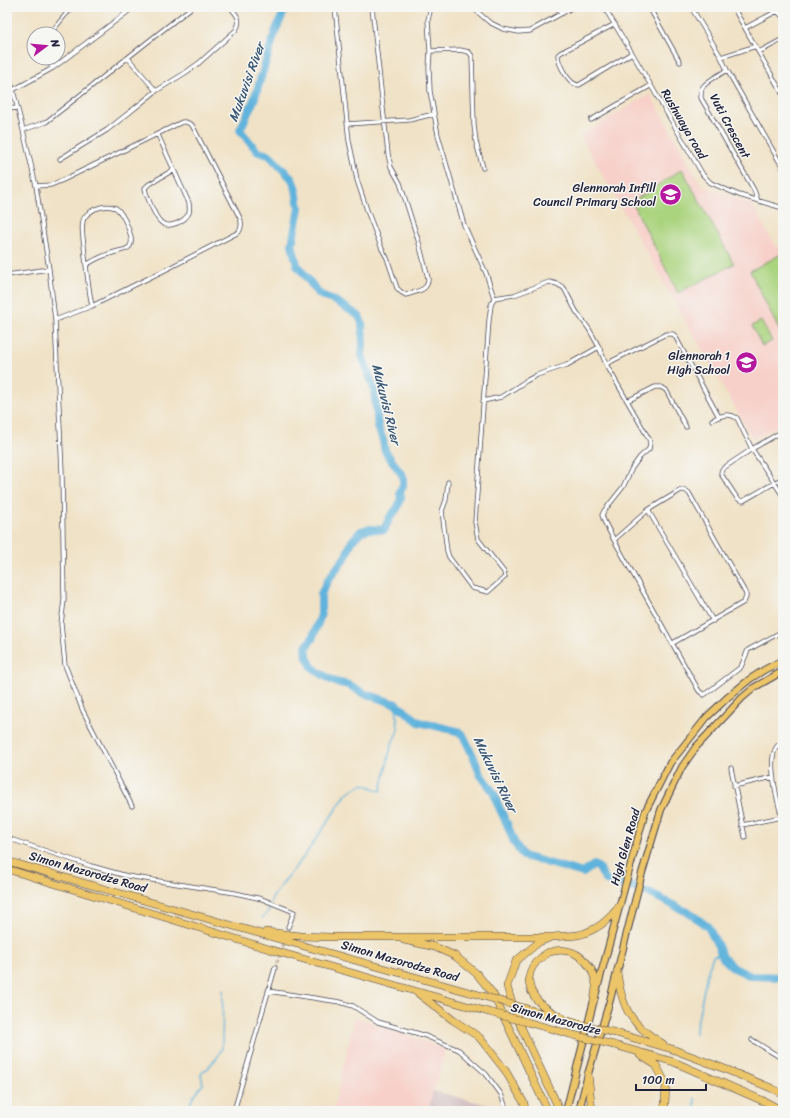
<svg xmlns="http://www.w3.org/2000/svg" width="790" height="1118" font-family="Sriracha,sans-serif">
	<style>
		.built { fill: #f7d0c9 }
		.industrial { fill: #d2bec1 }
		.green { fill: #abd47f; stroke: #667b5d }
		.lines { fill: none; stroke-linecap: round; stroke-linejoin: round }
		.stream { stroke: #61b3dc; stroke-width: 1.5 }
		.river { stroke: #61b3dc; stroke-width: 8 }
		.street-tunnel { stroke: #c7bcaa; stroke-width: 3.5; stroke-dasharray: 3.5 2; stroke-linecap: butt }
		.street-casing { stroke: #413f50; stroke-width: 5 }
		.primary-casing { stroke: #413f50; stroke-width: 8 }
		.highway-casing { stroke: #413f50; stroke-width: 8 }
		.street { stroke: #fff; stroke-width: 3.5 }
		.primary { stroke: #edc569; stroke-width: 6 }
		.highway { stroke: #edc569; stroke-width: 7 }
		.highway-bridge-casing { stroke: #413f50; stroke-width: 8; stroke-linecap: butt }
		.highway-bridge { stroke: #edc569; stroke-width: 7 }
		.labels { text-anchor: middle; stroke-width: 3; stroke-linejoin: round; paint-order: stroke }
		.street-label { font-size: 12px; fill: #22223b; stroke: #f6f6f2 }
		.poi-label { font-size: 12px; fill: #22223b; stroke: #f6f6f2; text-anchor: end }
		.water-label { font-size: 13px; font-style: italic; fill: #385573; stroke: #f6f6f2 }
	</style>
	<rect width="100%" height="100%" fill="#f6f6f2"/>
	<filter id="ink" filterUnits="userSpaceOnUse"><feTurbulence type="fractalNoise" baseFrequency=".025" numOctaves="2"/><feDisplacementMap in="SourceGraphic" scale="8" xChannelSelector="R" yChannelSelector="G"/><feConvolveMatrix kernelMatrix="1 2 1 2 8 2 1 2 1" color-interpolation-filters="sRGB"/></filter>
	<filter id="wash" filterUnits="userSpaceOnUse"><feTurbulence type="fractalNoise" baseFrequency=".012" numOctaves="4" result="noise"/><feDisplacementMap in="SourceGraphic" scale="16" xChannelSelector="R" yChannelSelector="G"/><feGaussianBlur stdDeviation="0.9" result="paint"/><feColorMatrix in="noise" values="0 0 0 0 0 0 0 0 0 0 0 0 0 0 0 0 0 1.4 0 .05"/><feComposite in="paint" operator="in"/></filter>
	<g filter="url(#wash)">
		<rect width="100%" height="100%" fill="#f0e2c6"/>
		<path class="built" d="M 650,94 L 701,185 L 753,205 L 776,248 L 783,244 L 783,423 L 753,439 L 675,303 L 580,135 Z
			M 355,1017 L 446,1049 L 428,1111 L 333,1111 Z"/>
		<path class="industrial" d="M 433,1091 L 512,1111 L 428,1111 Z"/>
		<path class="green" d="M 682,169 L 734,264 L 678,293 L 632,202 Z
			M 783,253 L 783,338 L 750,271 Z
			M 761,321 L 772,341 L 762,346 L 752,326 Z"/>
		<g class="lines">
			<path class="stream" d="M 262,918 L 268,912 L 272,898 L 282,884 L 306,854 L 347,793 L 363,784 L 381,791 L 391,746 L 398,730 L 396,704
				M 695,1034 L 707,974 L 713,956 L 721,954
				M 191,1111 L 189,1107 L 193,1097 L 203,1084 L 201,1074 L 217,1058 L 222,1048 L 223,990
				M 695,1111 L 695,1098"/>
			<path class="river" d="M 286,7 L 275,32 L 254,100 L 240,130 L 258,152 L 269,155 L 292,179 L 296,189 L 299,208 L 292,244 L 297,265 L 319,294 L 337,302 L 359,316 L 362,323 L 363,345 L 362,355 L 374,389 L 378,427 L 383,440 L 385,451 L 403,476 L 403,486 L 400,492 L 401,498 L 398,507 L 389,519 L 384,530 L 370,529 L 361,531 L 352,541 L 346,556 L 328,580 L 321,594 L 321,615 L 312,639 L 306,647 L 307,657 L 312,667 L 323,675 L 335,682 L 349,685 L 363,693 L 396,704 L 419,722 L 457,731 L 463,735 L 475,760 L 480,774 L 494,793 L 497,803 L 507,824 L 514,842 L 523,856 L 538,860 L 583,873 L 594,865 L 599,868 L 605,879 L 613,884 L 624,884 L 649,893 L 691,914 L 708,927 L 718,946 L 722,957 L 734,968 L 751,976 L 783,977"/>
		</g>
	</g>
	<g filter="url(#ink)">
		<g class="lines">
			<path class="street-tunnel" d="M 275,968 L 284,940"/>
			<defs>
				<path id="street" d="M 335,7 L 349,141 L 354,164 L 357,180 L 368,213 L 382,249 L 387,258 L 397,288 L 401,292 L 406,295 C 416,291 429,291 428,278 L 419,243 L 400,183 L 391,167 L 388,154 L 372,7
					M 431,7 L 428,20 L 430,51 L 429,67 L 430,91 L 438,135 L 464,225 L 486,273 L 494,298 L 491,305 L 489,320 L 475,522 L 478,539 L 504,572 L 505,577 L 488,592 L 472,588 L 449,557 L 447,551 L 442,511 L 446,500 L 448,482
					M 472,7 L 489,22 L 503,29 L 519,32 L 530,31 L 573,7
					M 556,7 L 563,13
					M 604,7 L 632,53 L 703,175 L 711,183 L 739,195 L 783,208
					M 649,7 L 680,62
					M 691,7 L 721,57 L 727,70 L 783,168
					M 733,7 L 783,95
					M 777,11 L 783,17
					M 615,24 L 560,53 L 558,55 C 558,64 569,85 579,85 L 632,53
					M 745,28 L 777,11 L 775,7
					M 50,34 L 66,14 L 74,7
					M 430,51 L 460,50 L 469,52 L 472,56 L 474,125 L 476,142 L 483,168
					M 759,52 L 783,39
					M 721,57 L 756,46
					M 44,58 L 53,68
					M 128,58 L 156,91
					M 727,70 C 720,75 707,80 702,88 C 701,91 701,95 701,98 L 754,190 L 758,201
					M 7,72 L 13,90 L 23,130 L 36,186 L 49,269 L 55,320 L 62,472 L 64,600 L 61,624 L 65,665 L 83,711 L 132,806
					M 13,90 L 53,68 L 134,7
					M 7,109 L 17,108
					M 591,120 L 650,86
					M 347,124 L 409,120 L 434,114
					M 23,130 L 46,122 L 192,7
					M 158,135 L 189,203 C 189,206 190,210 189,213 C 185,221 170,229 162,223 C 155,219 149,200 146,193 L 145,188 L 148,185 L 173,170
					M 60,159 L 107,130 L 130,112 L 156,91 L 185,73 L 199,63 L 236,30 C 242,20 237,15 230,7
					M 36,186 L 51,185 L 63,180 L 182,122 L 186,122 L 192,125 L 240,218 C 242,223 242,227 239,232 L 169,268 L 92,306 L 55,320
					M 86,265 C 99,257 105,255 119,251 C 123,250 127,250 130,246 C 135,239 123,213 116,208 C 109,205 102,206 95,209 C 90,212 84,215 83,221 C 81,229 83,238 84,246 C 86,266 88,286 92,306
					M 7,275 L 49,269
					M 494,298 L 514,295 L 549,282 L 557,284 L 564,288 L 576,311 L 589,329 L 599,347 L 606,364 L 649,439 L 650,443 L 649,449 L 640,457 L 632,468 L 623,487 L 604,511 L 602,515 L 604,521 L 614,540
					M 606,364 L 666,334 L 673,334 L 675,336 L 719,417
					M 483,401 L 501,397 L 526,381 L 537,375 L 567,365 L 599,347
					M 627,401 L 655,387 L 661,387 L 666,390 L 686,427
					M 712,420 C 721,416 728,412 737,418 L 752,449 L 783,496
					M 783,431 L 752,449 L 725,467 C 722,469 721,470 721,474 L 737,498 L 740,500 L 743,501 L 783,478
					M 648,510 L 713,621
					M 673,643 L 744,602 L 746,597 L 746,594 L 689,493 L 685,490 L 681,490 L 648,510 L 614,540 L 699,691 L 704,695 L 741,667 L 748,650 L 783,631
					M 783,741 C 780,743 776,747 775,750 C 768,764 778,805 783,820
					M 731,768 L 745,837
					M 734,786 L 773,777
					M 742,825 L 782,817
					M 7,838 L 91,866 L 127,876 L 235,893 L 262,899 L 294,912 L 288,927
					M 268,991 L 340,1002 L 353,1006 L 378,1022 L 423,1035 L 459,1050 L 486,1074 L 501,1094 L 507,1111
					M 752,1040 L 783,1059
					M 234,1111 L 275,968"/>
				<path id="primary" d="M 566,1111 L 594,1000 L 645,812 L 670,763 L 707,717 L 728,697 L 750,679 L 764,670 L 783,660
					M 579,1111 L 588,1074 L 610,1000 L 642,873 L 661,810 L 682,767 L 696,747 L 742,698 L 755,687 L 783,671"/>
				<path id="highway" d="M 7,861 L 286,941 L 483,996
					M 7,869 L 282,953 L 492,1013
					M 266,932 L 301,936 L 330,937 L 553,937 C 561,936 570,936 578,935 C 596,931 610,919 620,905
					M 549,938 L 539,942 L 516,961 L 507,986 L 510,997 L 521,1027 L 560,1111
					M 404,940 L 435,947 L 455,956 L 477,974 L 493,994 L 548,1111
					M 617,972 C 622,1009 631,1025 663,1044
					M 419,994 L 453,1020 L 479,1037 L 505,1070 L 524,1103 L 525,1111
					M 517,1006 L 579,1024
					M 564,1019 C 555,1014 545,1009 538,1001 C 525,987 526,968 542,957 C 545,955 547,952 550,952 C 574,945 593,962 596,985 C 596,990 595,995 594,1000
					M 527,1022 L 573,1035
					M 616,1033 L 672,1049 L 725,1069 L 771,1088 L 783,1094
					M 614,1045 L 674,1062 L 768,1103 L 783,1111
					M 640,1055 L 656,1065 L 666,1084 L 665,1104 L 663,1111
					M 588,1074 L 592,1111"/>
			</defs>
			<use href="#street" class="street-casing"/>
			<use href="#primary" class="primary-casing"/>
			<use href="#highway" class="highway-casing"/>
			<use href="#street" class="street"/>
			<use href="#primary" class="primary"/>
			<use href="#highway" class="highway"/>
			<defs>
				<path id="highway-bridge" d="M 483,996 L 517,1006
					M 492,1013 L 527,1022
					M 579,1024 L 616,1033
					M 573,1035 L 614,1045"/>
			</defs>
			<use href="#highway-bridge" class="highway-bridge-casing"/>
			<use href="#highway-bridge" class="highway-bridge"/>
		</g>
	</g>
	<defs>
		<symbol id="school-disc" viewBox="-11 -11 22 22"><circle r="9.5" fill="#b5179e" stroke="#f6f6f2"/><path d="M0-5L7-2L0 1L-7-2ZM-4 1L0 2.5L4 1V4Q0 6-4 4Z" fill="#fff"/></symbol>
	</defs>
	<g fill-rule="evenodd">
		<use href="#school-disc" x="658" y="182" width="25" height="25"/>
		<use href="#school-disc" x="734" y="350" width="25" height="25"/>
	</g>
	<g class="labels">
		<g class="street-label">
			<text transform="translate(684 124) rotate(60)" y="4">Rushwaya road</text>
			<text transform="translate(730 126) rotate(62)" y="4">Vuti Crescent</text>
			<text transform="translate(625 847) rotate(-74)" y="4">High Glen Road</text>
			<text transform="translate(88 872) rotate(16)" y="4">Simon Mazorodze Road</text>
			<text transform="translate(400 961) rotate(16)" y="4">Simon Mazorodze Road</text>
			<text transform="translate(556 1019) rotate(15)" y="4">Simon Mazorodze</text>
		</g>
		<g class="poi-label">
			<text x="656" y="192">Glennorah Infill<tspan x="656" dy="14">Council Primary School</tspan></text>
			<text x="730" y="360">Glennorah 1<tspan x="730" dy="14">High School</tspan></text>
		</g>
		<g class="water-label">
			<text transform="translate(246 82) rotate(-70)" y="5">Mukuvisi River</text>
			<text transform="translate(387 404) rotate(76)" y="5">Mukuvisi River</text>
			<text transform="translate(496 774) rotate(64)" y="5">Mukuvisi River</text>
		</g>
	</g>
	<rect width="790" height="1118" fill="none" stroke="#f6f6f2" stroke-width="24"/>
	<g transform="translate(46 46) rotate(74)"><circle r="19" fill="#f6f6f2" stroke="#a1a1a9"/>
	<path d="M0-3L7 15L0 10L-7 15Z" fill="#b5179e"/>
	<text y="-6" font-size="11" font-weight="bold" text-anchor="middle" fill="#22223b">N</text>
	</g>
	<path d="M636 1084v6h70v-6" fill="none" stroke="#22223b" stroke-width="2"/>
	<text x="642" y="1084" font-size="12" fill="#22223b" stroke="#f6f6f2" stroke-width="3" paint-order="stroke">100 m</text>
</svg>
